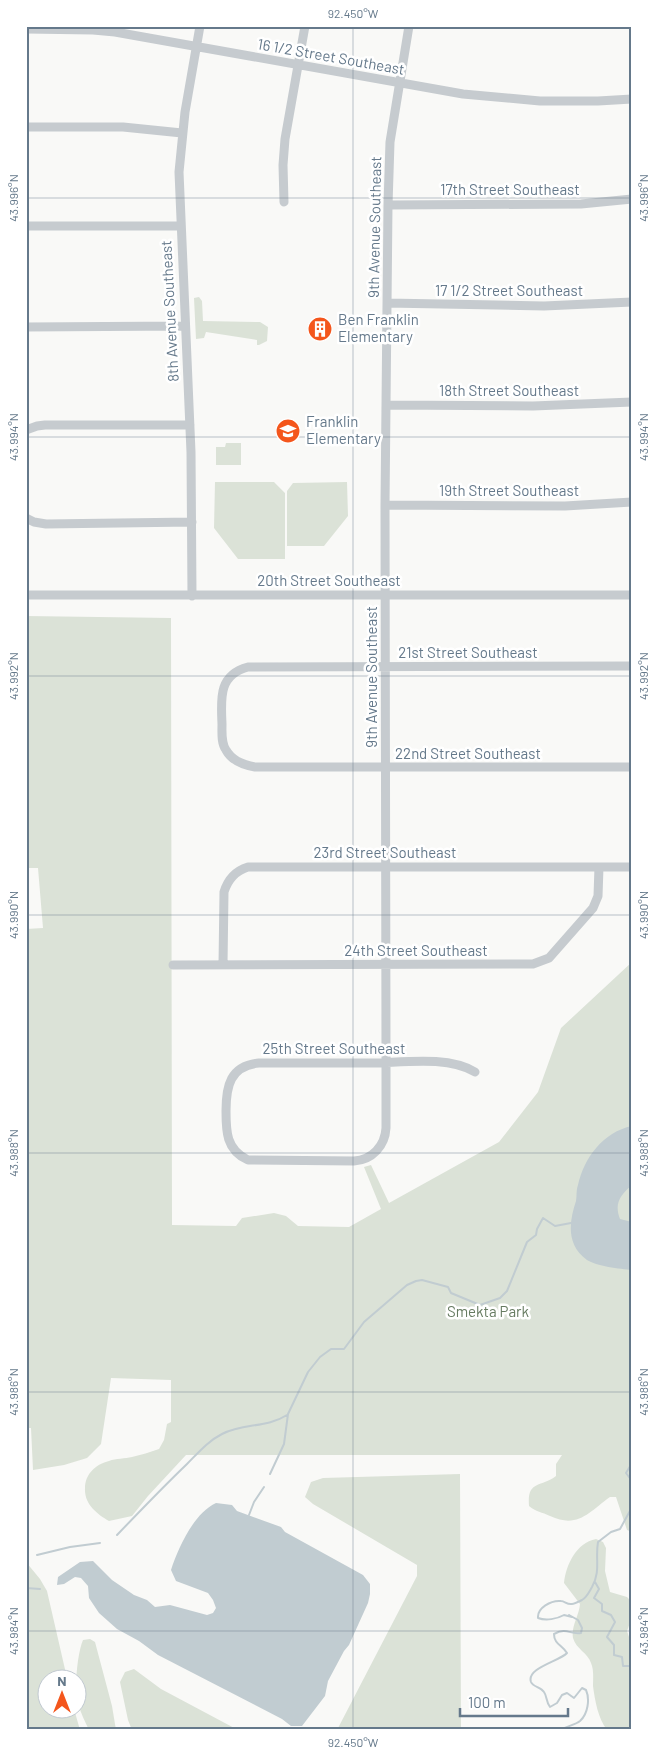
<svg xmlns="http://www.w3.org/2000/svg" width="658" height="1756" font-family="Barlow,sans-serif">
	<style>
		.green { fill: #dbe2d7 }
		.water { fill: #c1ccd1 }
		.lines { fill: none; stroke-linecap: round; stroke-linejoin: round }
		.stream { stroke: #c1ccd1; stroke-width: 2 }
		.minor { stroke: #c6cbcf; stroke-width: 9 }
		.ticks { fill: none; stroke: #65798b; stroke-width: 1; stroke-opacity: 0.45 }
		.labels { text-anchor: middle; stroke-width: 5; stroke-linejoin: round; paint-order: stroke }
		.street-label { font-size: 15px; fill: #65798b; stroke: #fff }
		.poi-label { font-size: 15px; fill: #65798b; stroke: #fff; text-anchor: start }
		.park-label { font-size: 15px; fill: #667b61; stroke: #fff }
		.neatline { fill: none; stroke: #65798b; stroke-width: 2 }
		.ticks-label { font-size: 12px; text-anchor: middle; fill: #65798b }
	</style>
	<rect width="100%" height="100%" fill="#f9f9f7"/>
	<path class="green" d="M 199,297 L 202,301 L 203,321 L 260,322 L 268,327 L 267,341 L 259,345 L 257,345 L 257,340 L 206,332 L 204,338 L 196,339 L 194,298 Z
		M 226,443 L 241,443 L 241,465 L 216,465 L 216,447 L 225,447 Z
		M 215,482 L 274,482 L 285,493 L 285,559 L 238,559 L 214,528 Z
		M 347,482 L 348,516 L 324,546 L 287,546 L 287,491 L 293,483 Z
		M 26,616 L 171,618 L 172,1225 L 236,1226 L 242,1218 L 274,1213 L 286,1216 L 298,1226 L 349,1227 L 381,1209 L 364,1167 L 371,1165 L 389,1203 L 499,1142 L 538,1092 L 561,1028 L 632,962 L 632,1532 L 627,1530 L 616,1497 L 610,1497 C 589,1512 578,1529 550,1516 C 542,1512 536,1512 529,1506 C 527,1480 540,1488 556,1476 L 556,1464 L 562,1455 L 186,1455 L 148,1496 L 132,1516 L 109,1521 C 97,1514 84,1504 85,1488 C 85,1474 96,1464 109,1461 C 116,1458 125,1459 132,1457 C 141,1455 150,1452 159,1449 L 164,1440 L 167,1424 L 171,1422 L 171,1380 L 111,1378 L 101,1444 L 87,1458 L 64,1465 L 33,1470 L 31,1428 L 26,1428 L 26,929 L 43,928 L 38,868 L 26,868 Z
		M 460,1474 L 461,1730 L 337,1730 L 417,1576 L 417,1565 L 313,1504 L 305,1497 L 311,1482 L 323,1478 Z
		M 596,1539 L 603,1542 L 606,1548 L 605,1571 L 610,1592 L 627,1597 L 630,1600 L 632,1607 L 631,1620 L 627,1631 L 632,1646 L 632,1730 L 607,1730 C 598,1718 595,1701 593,1686 C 593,1678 594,1670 591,1663 C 588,1653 576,1649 573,1638 C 571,1626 579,1616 580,1604 L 564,1583 C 566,1565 576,1543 596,1539 Z
		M 26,1562 L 40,1579 L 47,1591 L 67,1678 L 48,1678 L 48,1708 L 74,1709 L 80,1730 L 26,1730 Z
		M 90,1639 L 95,1642 L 112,1706 L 116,1730 L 89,1730 C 85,1722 81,1713 78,1704 C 74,1690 77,1654 83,1640 Z
		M 134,1669 L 161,1689 L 238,1730 L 132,1730 L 128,1720 L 120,1682 L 125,1672 Z"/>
	<path class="water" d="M 632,1126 L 632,1185 C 620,1195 614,1204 620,1219 L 632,1222 L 632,1270 C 620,1269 596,1266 587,1260 C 566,1245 569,1222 576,1201 C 577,1196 576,1190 578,1185 C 584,1158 603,1132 632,1126 Z
		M 216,1503 L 232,1505 L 237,1511 L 281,1527 L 285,1532 L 363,1575 L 370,1584 L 370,1594 L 368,1603 L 349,1645 L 344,1651 L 328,1681 L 325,1696 L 302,1726 L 291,1726 L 282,1719 L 158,1655 L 139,1641 L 117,1629 L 99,1613 L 89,1598 L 88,1586 L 81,1578 L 75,1577 L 64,1584 L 57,1585 L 58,1577 L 80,1562 L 93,1561 L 112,1580 L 134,1595 L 147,1600 L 155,1607 L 170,1605 L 207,1615 L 213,1613 L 216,1608 L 213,1600 L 208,1593 L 176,1581 L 171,1570 C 178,1548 194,1513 216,1503 Z"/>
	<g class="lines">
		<path class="stream" d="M 632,1463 L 626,1473 L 632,1481
			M 270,1474 L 284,1444 L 288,1414 L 308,1372 L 320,1357 L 331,1349 L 344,1349 L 364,1322 L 407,1285 L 416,1281 L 422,1280 L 448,1287 L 451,1293 L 480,1305 L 500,1298 L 507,1291 L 527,1242 L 536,1235 L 537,1229 L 543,1218 L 555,1226 L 571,1223
			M 249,1515 L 254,1502 L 264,1487
			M 117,1535 C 140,1511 163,1487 187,1464 C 198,1453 208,1441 222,1434 C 243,1423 267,1428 287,1415
			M 37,1555 L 70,1547 L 100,1543
			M 595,1582 L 599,1589 L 594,1598 L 602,1604 L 602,1611 L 611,1615 L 615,1622 L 607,1637 L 614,1645 L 614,1655 L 622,1657 L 623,1666 L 632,1666
			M 26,1588 L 40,1589
			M 561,1730 C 567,1726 575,1725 580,1721 C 588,1714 590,1699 586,1690 L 582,1688 L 574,1698 L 567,1693 L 562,1695 L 557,1703 L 550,1707 C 546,1702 547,1696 544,1692 C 541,1687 533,1687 531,1682 C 526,1668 560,1661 567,1653 C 562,1645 554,1644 554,1634 C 567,1627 570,1635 581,1633 L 582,1628 L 578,1620 L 569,1615 L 572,1617 L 564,1615 C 557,1619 546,1621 538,1618 C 537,1608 551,1600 561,1601 C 565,1601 567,1605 572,1604 C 574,1604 580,1601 582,1600 C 587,1597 589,1592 592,1587 C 601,1571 595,1559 598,1542 L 611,1532 L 620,1529 L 631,1509 L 632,1499"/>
		<path class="minor" d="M 409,26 L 390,142 L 388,205 L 385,505 L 386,1054 L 386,1128 C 385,1146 372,1160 354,1161 L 248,1160 C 226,1150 226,1131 226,1111 C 226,1086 230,1066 259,1063 L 376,1063 C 406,1062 449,1056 475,1072
			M 26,29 L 93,30 L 115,32 L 463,94 L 540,101 L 598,101 L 632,99
			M 26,127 L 123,127 L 182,133
			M 284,202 L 283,165 L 285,139 L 305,26
			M 388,205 L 581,204 L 632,199
			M 26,226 L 180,226
			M 387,303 L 544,306 L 632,302
			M 26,327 L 185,326
			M 386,405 L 533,406 L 632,402
			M 26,430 L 37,426 L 45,425 L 190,425
			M 385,505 L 565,506 L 632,502
			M 26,518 L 34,522 L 46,524 L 192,522
			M 26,595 L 632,595
			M 192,596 L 191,452 L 179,172 L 185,112 L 200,26
			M 632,666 L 248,667 C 218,675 221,699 222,724 C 222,733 221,743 226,750 C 232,761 243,765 255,767 L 632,767
			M 173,965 L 533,964 L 549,958 L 593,908 L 598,896 L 599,867
			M 223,965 L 224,892 C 228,879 235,871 248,867 L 632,867"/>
	</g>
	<path class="ticks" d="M 353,26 L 353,1730M 26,198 L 632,198M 26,437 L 632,437M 26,676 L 632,676M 26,915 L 632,915M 26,1153 L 632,1153M 26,1392 L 632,1392M 26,1631 L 632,1631"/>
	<defs>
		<symbol id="building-disc" viewBox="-11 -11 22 22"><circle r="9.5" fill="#f4561c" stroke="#fff"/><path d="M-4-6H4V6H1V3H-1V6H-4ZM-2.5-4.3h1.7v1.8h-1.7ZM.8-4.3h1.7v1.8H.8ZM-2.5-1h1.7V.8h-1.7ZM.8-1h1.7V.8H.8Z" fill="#fff"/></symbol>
		<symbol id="school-disc" viewBox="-11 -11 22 22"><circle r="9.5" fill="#f4561c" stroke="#fff"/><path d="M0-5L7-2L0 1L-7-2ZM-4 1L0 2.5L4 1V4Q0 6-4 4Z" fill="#fff"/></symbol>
	</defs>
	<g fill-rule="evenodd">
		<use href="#building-disc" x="306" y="315" width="28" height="28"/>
		<use href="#school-disc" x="274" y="417" width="28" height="28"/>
	</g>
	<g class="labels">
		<g class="street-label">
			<text transform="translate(331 57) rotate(10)" y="5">16 1/2 Street Southeast</text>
			<text x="510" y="195">17th Street Southeast</text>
			<text transform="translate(375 227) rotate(-89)" y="5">9th Avenue Southeast</text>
			<text x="509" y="296">17 1/2 Street Southeast</text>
			<text transform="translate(170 311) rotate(-93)" y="5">8th Avenue Southeast</text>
			<text x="509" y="396">18th Street Southeast</text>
			<text x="509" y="496">19th Street Southeast</text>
			<text x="329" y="586">20th Street Southeast</text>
			<text x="468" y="658">21st Street Southeast</text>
			<text transform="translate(372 677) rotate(-90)" y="5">9th Avenue Southeast</text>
			<text x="468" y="759">22nd Street Southeast</text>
			<text x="385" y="858">23rd Street Southeast</text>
			<text x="416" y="956">24th Street Southeast</text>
			<text x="334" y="1054">25th Street Southeast</text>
		</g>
		<g class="poi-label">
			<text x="338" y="325">Ben Franklin<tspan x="338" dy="17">Elementary</tspan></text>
			<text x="306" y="427">Franklin<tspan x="306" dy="17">Elementary</tspan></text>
		</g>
		<g class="park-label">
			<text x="488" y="1317">Smekta Park</text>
		</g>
	</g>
	<rect width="658" height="1756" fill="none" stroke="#ffffff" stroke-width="55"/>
	<g transform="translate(62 1694)"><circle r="24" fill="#ffffff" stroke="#c1c9d1"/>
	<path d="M0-4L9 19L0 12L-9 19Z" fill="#f4561c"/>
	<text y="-8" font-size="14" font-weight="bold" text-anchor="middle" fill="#65798b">N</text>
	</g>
	<path d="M460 1708v8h108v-8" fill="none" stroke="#65798b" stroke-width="2.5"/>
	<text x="468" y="1708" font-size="15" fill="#65798b" stroke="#ffffff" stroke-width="4" paint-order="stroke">100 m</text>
	<rect x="28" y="28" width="602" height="1700" class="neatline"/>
	<g class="ticks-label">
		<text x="353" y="18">92.450°W</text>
		<text transform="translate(14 198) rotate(-90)" y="4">43.996°N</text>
		<text transform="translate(644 198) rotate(-90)" y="4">43.996°N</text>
		<text transform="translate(14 437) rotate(-90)" y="4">43.994°N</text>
		<text transform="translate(644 437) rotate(-90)" y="4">43.994°N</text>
		<text transform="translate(14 676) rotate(-90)" y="4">43.992°N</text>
		<text transform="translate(644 676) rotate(-90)" y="4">43.992°N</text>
		<text transform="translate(14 915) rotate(-90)" y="4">43.990°N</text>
		<text transform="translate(644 915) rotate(-90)" y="4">43.990°N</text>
		<text transform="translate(14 1153) rotate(-90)" y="4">43.988°N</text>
		<text transform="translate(644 1153) rotate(-90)" y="4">43.988°N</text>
		<text transform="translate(14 1392) rotate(-90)" y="4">43.986°N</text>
		<text transform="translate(644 1392) rotate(-90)" y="4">43.986°N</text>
		<text transform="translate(14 1631) rotate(-90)" y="4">43.984°N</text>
		<text transform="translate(644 1631) rotate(-90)" y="4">43.984°N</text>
		<text x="353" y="1747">92.450°W</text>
	</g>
</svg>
